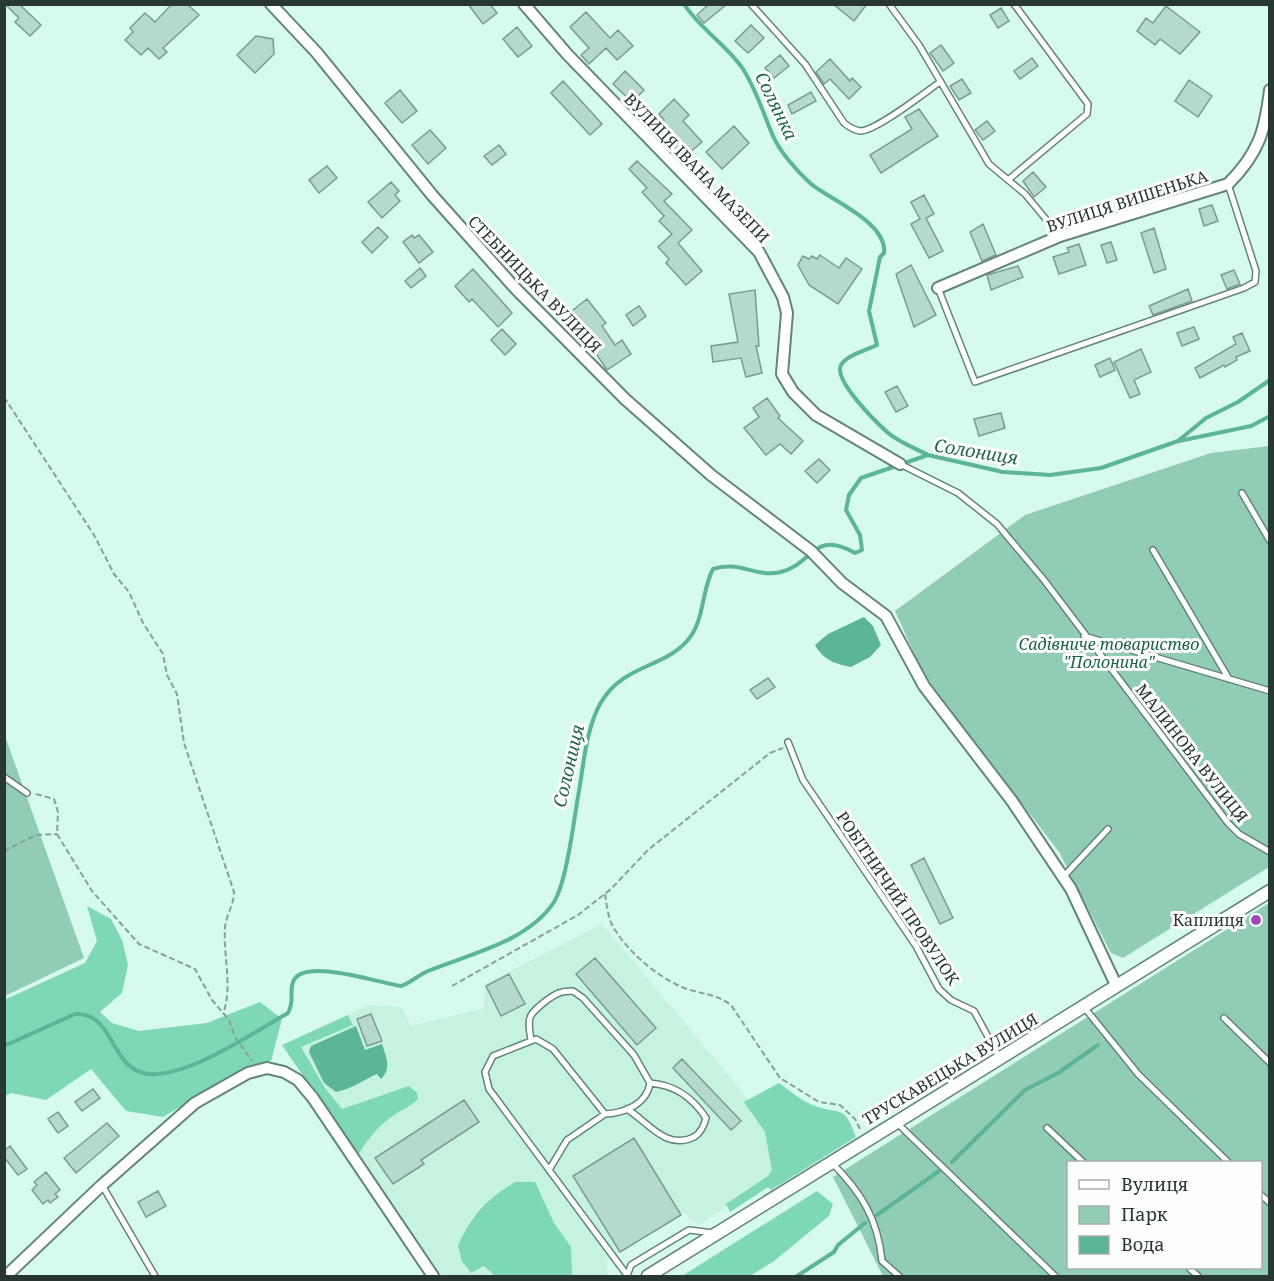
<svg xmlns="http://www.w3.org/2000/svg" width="1274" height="1281" font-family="'Noto Serif',serif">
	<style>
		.built { fill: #c5f3e0 }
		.green { fill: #91ccb4; fill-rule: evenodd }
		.forest { fill: #7ed8b6 }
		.water { fill: #5cb595 }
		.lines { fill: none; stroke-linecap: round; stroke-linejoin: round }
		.stream { stroke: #5cb595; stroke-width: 4 }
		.building { fill: #b5d9ca; stroke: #7a9c8e; stroke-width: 1.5 }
		.service-casing { stroke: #648577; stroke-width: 8 }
		.minor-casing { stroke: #648577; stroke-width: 14 }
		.tertiary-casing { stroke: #648577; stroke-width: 15 }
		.path { stroke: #87a196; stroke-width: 2; stroke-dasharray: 6 3; stroke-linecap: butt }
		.service { stroke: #fff; stroke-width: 5 }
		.minor { stroke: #fff; stroke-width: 10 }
		.tertiary { stroke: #fff; stroke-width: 12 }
		.poi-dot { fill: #a04ab7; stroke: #fefefe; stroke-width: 2 }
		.labels { text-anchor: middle; stroke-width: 6; stroke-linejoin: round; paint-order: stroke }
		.street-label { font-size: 16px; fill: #293731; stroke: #fefefe }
		.park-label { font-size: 16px; font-style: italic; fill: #1b614b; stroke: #fefefe }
		.poi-label { font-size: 16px; fill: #293731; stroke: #fefefe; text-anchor: end }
		.water-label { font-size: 18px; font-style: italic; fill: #21664f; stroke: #fefefe }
	</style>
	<rect width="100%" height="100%" fill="#d6faeb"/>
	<path class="built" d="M 602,924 L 798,1159 L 699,1225 L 684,1213 L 607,1261 L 608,1276 L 442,1276 L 282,1045 L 369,1005 L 401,1007 L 411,1026 L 484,1008 L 485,984 Z"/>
	<path class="green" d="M 1269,446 L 1269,867 L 1123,958 L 1111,953 L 1059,852 L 923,673 L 895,611 L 1025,515 L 1211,453 Z
		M 4,733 L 84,958 L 5,996 L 4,996 Z
		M 1269,903 L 1269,1276 L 880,1276 L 882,1274 L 833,1177 ZM 1068,1162 L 1260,1162 L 1260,1268 L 1068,1268 Z"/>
	<path class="forest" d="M 87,906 L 111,919 L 122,940 L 128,965 L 122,993 L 100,1012 L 112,1023 L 139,1031 L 207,1023 L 260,1002 L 282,1019 L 271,1061 L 243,1069 L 163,1117 L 126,1111 L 91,1069 L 46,1100 L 11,1093 L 5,1096 L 4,1000 L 85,963 L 97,941 Z
		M 348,1015 L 353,1025 L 301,1047 L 325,1088 L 342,1109 L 409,1086 L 417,1093 L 418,1099 C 410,1107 403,1109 394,1115 C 379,1125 367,1140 358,1155 L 282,1045 Z
		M 779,1083 C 790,1091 802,1101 815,1106 C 841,1115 844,1104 856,1137 L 771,1190 L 768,1187 L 730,1212 L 726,1204 L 768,1176 L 772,1170 L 765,1132 L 744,1102 Z
		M 515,1182 L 535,1182 L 554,1223 L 571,1247 L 572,1276 L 495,1276 L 484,1266 L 471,1273 L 462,1261 L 458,1246 C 471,1216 487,1199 515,1182 Z
		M 817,1191 L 833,1204 L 829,1216 L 774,1261 L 750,1276 L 682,1276 Z"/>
	<path class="water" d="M 864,617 L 873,626 L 881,645 L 870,657 L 851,667 C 836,664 823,660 815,645 L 828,634 Z
		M 356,1026 L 365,1050 L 382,1044 C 386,1057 392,1068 381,1079 L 377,1074 C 363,1080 352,1089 336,1092 L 324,1083 L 309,1052 L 311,1046 Z"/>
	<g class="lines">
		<path class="stream" d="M 684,4 C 700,29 727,45 743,69 C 757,91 763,113 773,136 C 780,152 797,171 810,183 C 828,199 888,222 884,253 L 880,257 L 869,311 L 877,345 C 867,350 847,355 841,365 C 833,380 876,422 887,432 C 898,442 915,448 928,455
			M 1179,441 L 1251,426 L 1270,416
			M 4,1046 L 75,1014 C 112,1012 110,1061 140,1072 C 176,1086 256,1031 288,1013 C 295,1001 289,992 293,982 C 302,956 383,984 401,986 C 411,983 418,975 428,971 C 469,954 528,942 554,902 C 567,881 574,818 579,791 C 584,762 586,730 600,704 C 623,664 662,669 687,641 C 705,621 701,591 713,569 C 739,560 756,578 781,572 C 813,564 813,529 855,553 L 862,550 L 860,535 L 846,510 L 849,495 L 861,478 L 928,455 L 1003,472 L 1050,475 L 1101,468 L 1178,441 L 1206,418 L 1238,402 L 1270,380
			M 952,1162 L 1025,1090 L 1058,1073 L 1098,1045
			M 877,1215 L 942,1169
			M 797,1276 L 834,1252 L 838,1245 L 865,1223"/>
	</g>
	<path class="building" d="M 5,4 L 19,4 L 41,25 L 30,36 L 15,22 L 19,18 Z
		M 172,4 L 187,4 L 199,15 L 163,48 L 167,52 L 159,59 L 148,48 L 141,55 L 125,40 L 133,32 L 130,28 L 145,13 L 155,22 Z
		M 468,4 L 490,4 L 497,13 L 483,24 Z
		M 709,4 L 727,4 L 704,23 L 697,15 Z
		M 833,4 L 867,4 L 854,21 Z
		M 1166,6 L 1200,32 L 1180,54 L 1160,39 L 1155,45 L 1137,31 L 1146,18 L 1153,23 Z
		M 1001,8 L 1009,21 L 998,28 L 990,15 Z
		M 586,12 L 610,38 L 618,30 L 633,46 L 617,60 L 606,48 L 589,64 L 581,55 L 589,48 L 570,27 Z
		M 751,25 L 764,38 L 748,53 L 735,41 Z
		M 517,27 L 532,46 L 518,57 L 503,39 Z
		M 256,36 L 273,39 L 274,54 L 255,73 L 237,55 Z
		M 941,45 L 954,63 L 943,71 L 930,53 Z
		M 780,55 L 789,66 L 774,78 L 765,68 Z
		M 1032,58 L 1038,66 L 1020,79 L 1014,71 Z
		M 830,59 L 850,81 L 852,78 L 861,87 L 849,99 L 830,79 L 824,84 L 816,72 Z
		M 625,71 L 644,90 L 632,102 L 613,84 Z
		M 962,79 L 971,93 L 959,100 L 950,86 Z
		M 1189,80 L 1212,96 L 1198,117 L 1175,101 Z
		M 563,81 L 602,124 L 590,135 L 551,93 Z
		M 400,90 L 417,111 L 402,123 L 385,103 Z
		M 811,92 L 816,101 L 792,114 L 788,105 Z
		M 674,99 L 689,115 L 683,121 L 702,142 L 681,160 L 668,146 L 674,140 L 659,124 L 664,120 L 659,114 Z
		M 919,109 L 938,136 L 881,173 L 870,155 L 912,129 L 905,117 Z
		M 987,121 L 995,131 L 983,140 L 975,130 Z
		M 734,126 L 749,143 L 722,169 L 706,152 Z
		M 430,130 L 446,148 L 428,164 L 412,145 Z
		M 499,145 L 506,154 L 492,165 L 484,156 Z
		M 637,161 L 672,194 L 664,201 L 692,230 L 678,243 L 702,271 L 686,285 L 666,263 L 669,259 L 658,247 L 672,234 L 659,221 L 664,216 L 642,192 L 647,188 L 629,169 Z
		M 327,166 L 337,178 L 319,193 L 309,180 Z
		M 1033,172 L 1046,187 L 1034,197 L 1023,181 Z
		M 391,182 L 399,191 L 395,195 L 400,201 L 382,218 L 368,202 Z
		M 924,195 L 934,214 L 926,218 L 943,251 L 929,258 L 911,224 L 920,219 L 911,202 Z
		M 1212,205 L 1218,221 L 1204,226 L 1199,209 Z
		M 983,224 L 996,255 L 982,261 L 970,232 Z
		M 378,227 L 388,237 L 372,253 L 362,242 Z
		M 1154,228 L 1166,269 L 1154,273 L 1141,233 Z
		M 412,235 L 414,238 L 419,235 L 433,252 L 419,263 L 403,242 Z
		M 1111,242 L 1117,260 L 1107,263 L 1101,245 Z
		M 1079,244 L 1086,265 L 1059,274 L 1053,257 L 1069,252 L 1067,248 Z
		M 820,255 L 839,268 L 846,258 L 862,269 L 838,304 L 809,285 L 798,265 L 803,256 L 809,259 L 812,256 L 817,259 Z
		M 911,265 L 936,315 L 914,327 L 896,274 Z
		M 1018,266 L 1023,277 L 991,290 L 987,275 Z
		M 420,268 L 426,276 L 411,288 L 405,281 Z
		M 473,269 L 512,313 L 498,327 L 472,299 L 469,302 L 455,286 Z
		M 1234,270 L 1240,284 L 1227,289 L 1221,275 Z
		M 1188,289 L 1192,301 L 1153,315 L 1149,306 Z
		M 755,290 L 759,346 L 756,346 L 762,373 L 746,377 L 741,358 L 713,362 L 711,346 L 738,342 L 729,294 Z
		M 587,299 L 606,323 L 602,326 L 615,345 L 622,340 L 631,354 L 607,370 L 591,346 L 593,345 L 568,314 Z
		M 639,306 L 646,316 L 633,326 L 626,315 Z
		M 1194,327 L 1199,339 L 1182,346 L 1177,333 Z
		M 502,329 L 516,344 L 505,355 L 491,340 Z
		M 1242,333 L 1250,351 L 1236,357 L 1237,360 L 1225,367 L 1224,365 L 1200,378 L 1195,368 L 1236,344 L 1233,337 Z
		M 1141,349 L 1151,372 L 1134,380 L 1140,394 L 1130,398 L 1114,362 Z
		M 1110,358 L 1115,370 L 1100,377 L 1095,365 Z
		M 897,386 L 908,406 L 896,412 L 885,392 Z
		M 767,398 L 780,416 L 778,418 L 803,441 L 791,454 L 780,444 L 766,455 L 744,428 L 759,417 L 753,408 Z
		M 1001,413 L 1005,428 L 979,436 L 974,419 Z
		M 819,459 L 830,470 L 817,483 L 805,471 Z
		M 768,678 L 775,687 L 757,699 L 750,690 Z
		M 924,858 L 953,918 L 940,924 L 911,865 Z
		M 595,958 L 656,1028 L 637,1045 L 576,974 Z
		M 509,974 L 525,1004 L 501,1016 L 486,986 Z
		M 371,1014 L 382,1041 L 367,1046 L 357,1019 Z
		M 682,1059 L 741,1121 L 731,1130 L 673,1068 Z
		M 93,1089 L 100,1098 L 82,1111 L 75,1102 Z
		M 464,1100 L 479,1122 L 421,1160 L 424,1164 L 393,1184 L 375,1158 Z
		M 58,1112 L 68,1126 L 58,1133 L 48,1119 Z
		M 107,1123 L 119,1136 L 76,1173 L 64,1158 Z
		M 634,1138 L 681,1215 L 620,1252 L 573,1176 Z
		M 10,1146 L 27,1169 L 18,1175 L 4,1157 L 4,1151 Z
		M 46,1172 L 60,1190 L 55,1194 L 58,1197 L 50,1203 L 48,1200 L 43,1204 L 32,1190 L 37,1185 L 34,1182 Z
		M 158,1191 L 166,1206 L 146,1217 L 138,1202 Z"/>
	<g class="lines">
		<defs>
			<path id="service" d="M 751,4 L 805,64 L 844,123 C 849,127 854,130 860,131 C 876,131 924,93 940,82
				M 889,4 L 919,45 L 989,164 L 1025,194 L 1060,236
				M 1008,180 L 1087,114 L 1088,104 L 1014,4
				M 938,288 L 975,382 L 1244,288 L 1255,282 L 1256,271 L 1228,184
				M 900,464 L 958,493 L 997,524 L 1044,580 L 1228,823 L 1239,834 L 1270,852
				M 1242,493 L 1270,541
				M 1153,550 L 1229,679
				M 1084,636 L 1270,691
				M 788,742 L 803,780 L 916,946 L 939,989 L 951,1000 L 974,1011 L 999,1057
				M 4,777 L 27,793
				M 1063,877 L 1108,829
				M 1084,1007 L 1138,1074 L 1228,1162
				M 1224,1018 L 1270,1063
				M 531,1040 C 527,1016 528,1015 547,1000 C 557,993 561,991 573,991 L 583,998 L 634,1055 L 650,1083 C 647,1104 625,1113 605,1114 L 553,1049 L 536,1039 L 493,1056 L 485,1072 L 489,1089 L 627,1275
				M 627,1109 C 647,1121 666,1151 694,1137 C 701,1133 704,1126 706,1118 C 692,1097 675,1085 650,1083
				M 897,1123 L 1055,1276
				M 1047,1128 L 1083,1162
				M 832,1163 C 861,1192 878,1219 882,1261 L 899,1276
				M 549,1170 L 567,1140 L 605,1114
				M 102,1185 L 155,1276
				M 1260,1194 L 1270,1203
				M 1189,1268 L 1198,1276
				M 627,1276 L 631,1265 L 689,1230 L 714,1233"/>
			<path id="minor" d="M 271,4 L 317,53 L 432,195 L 515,288 L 625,399 L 711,475 L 811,551 L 842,583 L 886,616 L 924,686 L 1012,801 L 1071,889 L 1116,985
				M 524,4 L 567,54 L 759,252 L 783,297 L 787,313 L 782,374 L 793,392 L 816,415 L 900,464
				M 938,288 L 1060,236 L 1228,184 C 1258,154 1265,132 1270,90
				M 6,1276 L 102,1185 L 195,1103 L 248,1073 L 267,1068 L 284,1072 L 298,1080 L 313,1098 L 433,1276"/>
			<path id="tertiary" d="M 648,1276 L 1270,891"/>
		</defs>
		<use href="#service" class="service-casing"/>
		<use href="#minor" class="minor-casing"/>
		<use href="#tertiary" class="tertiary-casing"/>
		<path class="path" d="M 4,397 L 94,535 L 114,574 L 129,592 L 143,623 L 163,654 L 167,675 L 177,694 L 184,743 L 234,892 C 234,905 226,915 225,928 C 223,955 233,988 223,1014
			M 36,794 L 54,799 L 58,812 L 57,834 L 92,891 L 139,944 L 195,969 L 212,1000 L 229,1020 L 235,1037 L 252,1061
			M 4,851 L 36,835 L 57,834
			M 605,894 C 607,906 608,920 615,930 C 631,955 660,979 687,989 C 703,994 718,995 731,1005 L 780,1078 L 819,1102 L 840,1105 L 855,1119 L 860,1129
			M 452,986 L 578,915 L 611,889 L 648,850 L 770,753 L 783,748"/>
		<use href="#service" class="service"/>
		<use href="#minor" class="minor"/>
		<use href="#tertiary" class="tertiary"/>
	</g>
	<circle class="poi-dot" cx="1256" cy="920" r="6"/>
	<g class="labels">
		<g class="street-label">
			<text transform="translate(697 168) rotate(46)" y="6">ВУЛИЦЯ ІВАНА МАЗЕПИ</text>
			<text transform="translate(1127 201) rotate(-18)" y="6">ВУЛИЦЯ ВИШЕНЬКА</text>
			<text transform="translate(535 284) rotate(46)" y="6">СТЕБНИЦЬКА ВУЛИЦЯ</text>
			<text transform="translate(1192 753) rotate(52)" y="6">МАЛИНОВА ВУЛИЦЯ</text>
			<text transform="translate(898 898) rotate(56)" y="6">РОБІТНИЧИЙ ПРОВУЛОК</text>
			<text transform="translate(950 1069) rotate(-31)" y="6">ТРУСКАВЕЦЬКА ВУЛИЦЯ</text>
		</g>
		<g class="park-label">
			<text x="1109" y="650">Садівниче товариство<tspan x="1109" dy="18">"Полонина"</tspan></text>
		</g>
		<g class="poi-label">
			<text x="1244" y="926">Каплиця</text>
		</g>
		<g class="water-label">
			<text transform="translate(776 106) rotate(64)" y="6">Солянка</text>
			<text transform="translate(976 452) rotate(9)" y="6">Солониця</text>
			<text transform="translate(569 766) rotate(-77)" y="6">Солониця</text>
		</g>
	</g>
	<rect width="1274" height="1281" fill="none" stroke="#293731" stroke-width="12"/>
	<rect x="1067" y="1161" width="195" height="108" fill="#fefefe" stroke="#a9aeac" stroke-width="1.5"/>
	<rect x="1079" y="1180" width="30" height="9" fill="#ffffff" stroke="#a9aeac" stroke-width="1.5"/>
	<text x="1121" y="1191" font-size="18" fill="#293731">Вулиця</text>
	<rect x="1079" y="1206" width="30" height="18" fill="#91ccb4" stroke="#a9aeac" stroke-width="1.5"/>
	<text x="1121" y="1221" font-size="18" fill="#293731">Парк</text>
	<rect x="1079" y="1236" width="30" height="18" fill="#5cb595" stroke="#a9aeac" stroke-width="1.5"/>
	<text x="1121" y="1251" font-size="18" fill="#293731">Вода</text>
</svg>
